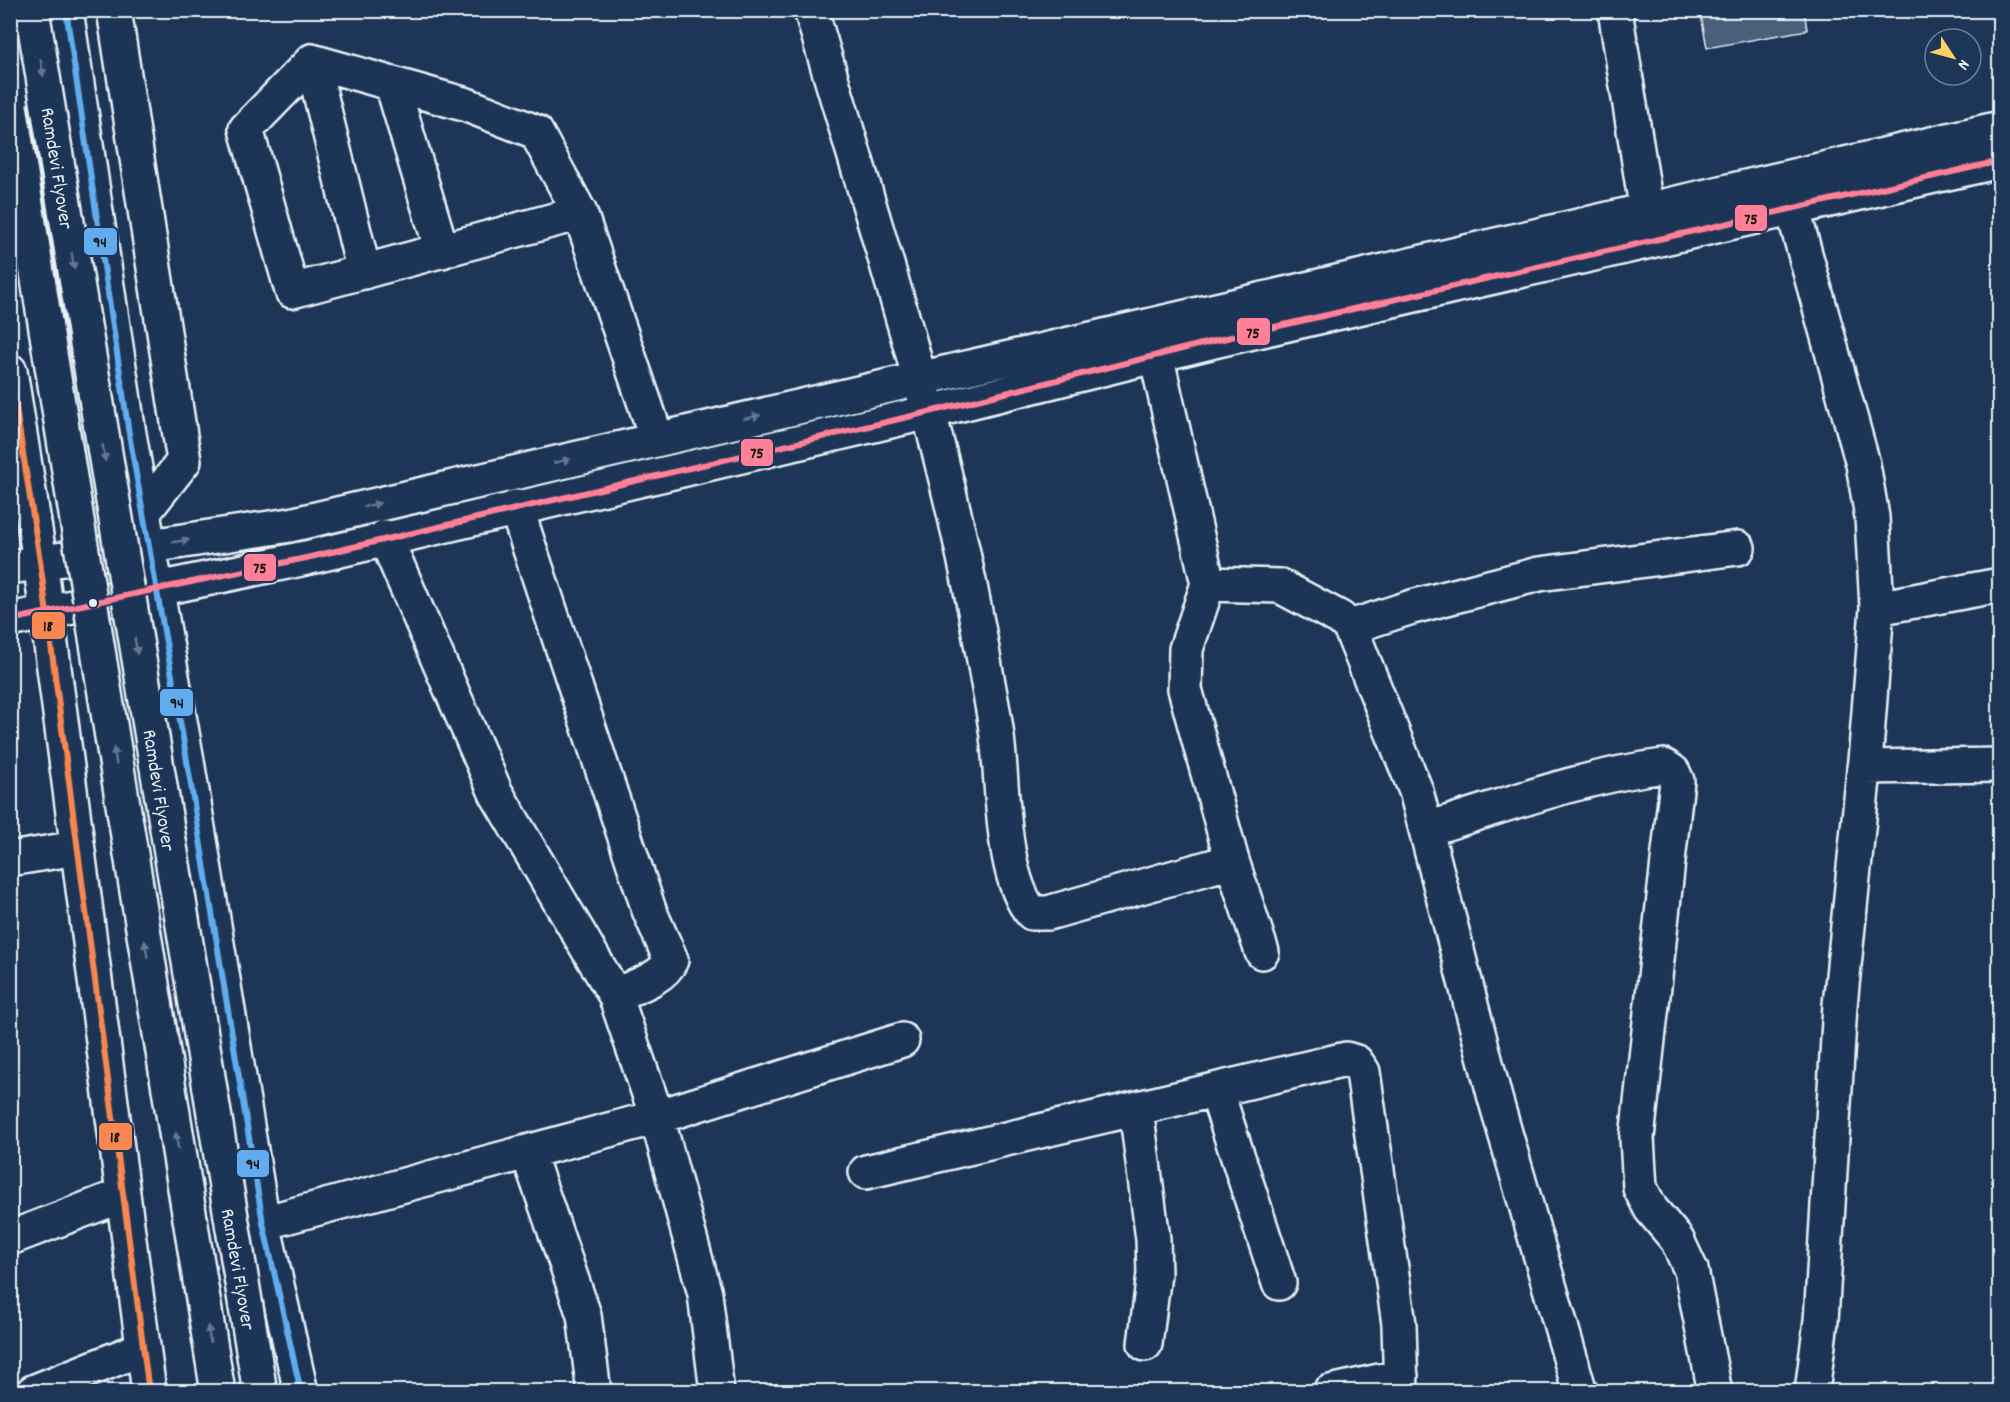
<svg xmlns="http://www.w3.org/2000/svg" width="2010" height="1402" font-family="Dekko,sans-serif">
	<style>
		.building { fill: #495e7a; stroke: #e8f1f8; stroke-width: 1.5 }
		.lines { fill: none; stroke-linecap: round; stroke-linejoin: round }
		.minor-casing { stroke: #e8f1f8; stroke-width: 38 }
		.major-casing { stroke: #e8f1f8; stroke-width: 38 }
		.minor { stroke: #1d3557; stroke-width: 33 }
		.major { stroke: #1d3557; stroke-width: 33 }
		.highway-bridge-casing { stroke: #e8f1f8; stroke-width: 38; stroke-linecap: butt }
		.highway-bridge { stroke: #1d3557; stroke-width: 33 }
		.bus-1-casing { stroke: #1d3557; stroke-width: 10 }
		.bus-2-casing { stroke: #1d3557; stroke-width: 10 }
		.bus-3-casing { stroke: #1d3557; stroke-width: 10 }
		.bus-1 { stroke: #60acee; stroke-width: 6 }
		.bus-2 { stroke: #f88751; stroke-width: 6 }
		.bus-3 { stroke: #ff8098; stroke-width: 6 }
		.oneway { fill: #64778f }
		.bus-dot { fill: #e8f1f8; stroke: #1d3557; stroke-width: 2 }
		.labels { text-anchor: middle; stroke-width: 5; stroke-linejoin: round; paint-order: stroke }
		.street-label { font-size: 20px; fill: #e8f1f8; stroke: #1d3557 }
		.line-badge { stroke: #1d3557; stroke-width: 2 }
		.pale-badge-label { font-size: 16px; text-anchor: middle; font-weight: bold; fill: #111 }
	</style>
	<rect width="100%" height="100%" fill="#1d3557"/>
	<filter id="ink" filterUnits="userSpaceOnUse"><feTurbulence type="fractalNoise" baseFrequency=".0167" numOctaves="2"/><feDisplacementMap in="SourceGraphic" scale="12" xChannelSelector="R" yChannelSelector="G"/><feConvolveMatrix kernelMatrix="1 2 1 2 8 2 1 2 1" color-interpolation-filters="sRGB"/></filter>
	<g filter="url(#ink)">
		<path class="building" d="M 1700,10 L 1804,10 L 1807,30 L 1707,48 Z"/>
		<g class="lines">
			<defs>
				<path id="minor" d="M 114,10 L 184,461 L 143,513
					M 811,10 C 875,229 949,447 986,672 C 990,696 996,721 998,746 C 1003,791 1002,879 1032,913 L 1048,913 L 1232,861
					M 1615,10 L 1651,238
					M 312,61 L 364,272
					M 392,84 L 442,251
					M 1785,181 L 1863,464 L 1872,517 L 1877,608 L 1866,750 L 1840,1005 L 1821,1321 L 1812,1392
					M 580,213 L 292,291 L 246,129 L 312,61 L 467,105 L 536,132 L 580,213 L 657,439
					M 1156,355 L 1208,584 L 1186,649 L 1185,689 L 1232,861 L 1262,952
					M 516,507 L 649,910 L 671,960 C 663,979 633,987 615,995
					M 385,537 L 496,793 L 615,995 L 657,1117 L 705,1294 L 717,1392
					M 1208,584 L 1280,586 L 1340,618 L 1350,627 L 1416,791 L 1495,1098 L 1580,1392
					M 1877,608 L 2000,585
					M 1350,627 L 1412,607 L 1539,574 L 1738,548
					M 1864,767 L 2000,765
					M 1427,829 C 1504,806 1583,776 1664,766 L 1673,772 L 1677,781 L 1637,1138 L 1640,1188 L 1651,1209 L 1677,1240 L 1691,1270 L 1715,1392
					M 10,859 L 77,848
					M 1216,1090 L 1279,1283
					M 1136,1109 L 1153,1239 L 1154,1274 L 1145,1344
					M 528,1153 L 584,1315 L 594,1392
					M 866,1172 L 1346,1059 L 1356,1062 L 1363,1072 L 1399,1324 L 1401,1392
					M 263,1223 L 657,1117 L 902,1040
					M 10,1238 L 123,1195
					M 33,1392 L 143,1348
					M 1330,1392 L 1401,1376"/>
				<path id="major" d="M 66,10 L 129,434 L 186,755 L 263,1223 L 301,1392
					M 10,371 L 40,561 L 149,1392
					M 10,567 L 290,525 L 2000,128
					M 10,620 L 306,558 L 929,412 L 1218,340 L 2000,161"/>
			</defs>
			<use href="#minor" class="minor-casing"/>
			<use href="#major" class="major-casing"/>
			<use href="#minor" class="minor"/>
			<use href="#major" class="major"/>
			<defs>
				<path id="highway-bridge" d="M 32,10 L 260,1392
					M 10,106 L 218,1392"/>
			</defs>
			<use href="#highway-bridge" class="highway-bridge-casing"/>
			<use href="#highway-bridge" class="highway-bridge"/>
			<defs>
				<path id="bus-1" d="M 66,10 L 129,434 L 186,755 L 263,1223 L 301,1392"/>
				<path id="bus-2" d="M 10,371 L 40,561 L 149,1392"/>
				<path id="bus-3" d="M 10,620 L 306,558 L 929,412 L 1218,340 L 2000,161"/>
			</defs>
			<use href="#bus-1" class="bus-1-casing"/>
			<use href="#bus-2" class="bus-2-casing"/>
			<use href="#bus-3" class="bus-3-casing"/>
			<use href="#bus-1" class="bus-1"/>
			<use href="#bus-2" class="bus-2"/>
			<use href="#bus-3" class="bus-3"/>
		</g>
		<defs><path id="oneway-solid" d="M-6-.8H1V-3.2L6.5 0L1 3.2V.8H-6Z" transform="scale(1.5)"/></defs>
		<g class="oneway">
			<use href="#oneway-solid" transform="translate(42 68) rotate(81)"/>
			<use href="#oneway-solid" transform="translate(73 261) rotate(81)"/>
			<use href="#oneway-solid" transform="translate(752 417) rotate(-14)"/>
			<use href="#oneway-solid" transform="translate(104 453) rotate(81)"/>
			<use href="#oneway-solid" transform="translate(562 461) rotate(-13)"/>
			<use href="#oneway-solid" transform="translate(372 505) rotate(-13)"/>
			<use href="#oneway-solid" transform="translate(181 541) rotate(-8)"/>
			<use href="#oneway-solid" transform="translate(136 646) rotate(81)"/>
			<use href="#oneway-solid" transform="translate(115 756) rotate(-99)"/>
			<use href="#oneway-solid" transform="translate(146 949) rotate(-99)"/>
			<use href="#oneway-solid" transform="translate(177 1141) rotate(-99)"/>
			<use href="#oneway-solid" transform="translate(209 1334) rotate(-99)"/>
		</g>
	</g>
	<circle class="bus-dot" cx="93" cy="603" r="5"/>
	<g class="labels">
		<g class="street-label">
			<text transform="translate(58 168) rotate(81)" y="7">Ramdevi Flyover</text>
			<text transform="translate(160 790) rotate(81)" y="7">Ramdevi Flyover</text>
			<text transform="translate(239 1269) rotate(80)" y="7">Ramdevi Flyover</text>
		</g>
	</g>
	<g class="line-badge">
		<rect x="1734" y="204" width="34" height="28" rx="6" fill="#ff8098"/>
		<rect x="83" y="227" width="35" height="29" rx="6" fill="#60acee"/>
		<rect x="1236" y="317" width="35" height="29" rx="6" fill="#ff8098"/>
		<rect x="740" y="438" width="34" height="29" rx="6" fill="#ff8098"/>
		<rect x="243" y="553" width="34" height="29" rx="6" fill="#ff8098"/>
		<rect x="31" y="611" width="35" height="29" rx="6" fill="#f88751"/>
		<rect x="159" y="688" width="35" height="29" rx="6" fill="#60acee"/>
		<rect x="98" y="1122" width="35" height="29" rx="6" fill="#f88751"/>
		<rect x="236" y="1149" width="34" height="29" rx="6" fill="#60acee"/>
	</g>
	<g class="pale-badge-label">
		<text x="1751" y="224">75</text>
		<text x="100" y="247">94</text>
		<text x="1253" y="338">75</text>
		<text x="757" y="458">75</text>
		<text x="260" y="573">75</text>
		<text x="48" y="631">18</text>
		<text x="177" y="708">94</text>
		<text x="115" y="1142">18</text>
		<text x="253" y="1169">94</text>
	</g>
	<rect width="2010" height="1402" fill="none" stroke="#1d3557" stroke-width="36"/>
	<rect x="18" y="18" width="1974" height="1366" fill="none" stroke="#e8f1f8" stroke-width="2" filter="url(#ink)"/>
	<g transform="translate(1953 57) rotate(126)"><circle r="28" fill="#1d3557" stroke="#6e8097" stroke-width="1.5"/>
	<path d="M0-4.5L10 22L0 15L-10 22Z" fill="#ffd166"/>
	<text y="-9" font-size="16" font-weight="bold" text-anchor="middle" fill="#e8f1f8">N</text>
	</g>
</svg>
